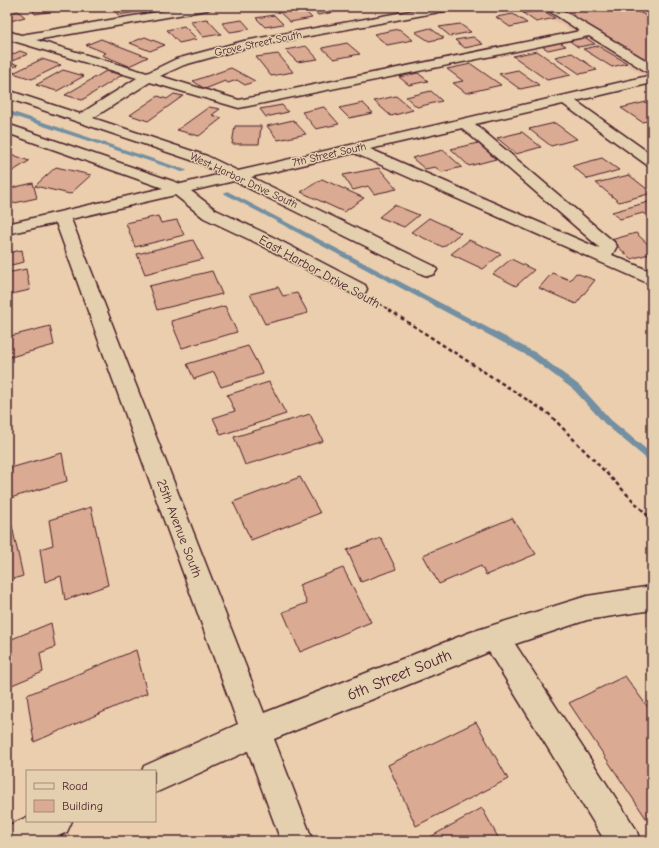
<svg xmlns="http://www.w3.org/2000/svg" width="659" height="848" font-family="'Comic Neue',sans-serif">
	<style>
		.built { fill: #e3c0a3 }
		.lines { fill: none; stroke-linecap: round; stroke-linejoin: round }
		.stream { fill: #738fa2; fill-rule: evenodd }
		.building { fill: #daaa93; stroke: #4a1f2b }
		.minor-casing { stroke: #4a1f2b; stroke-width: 3 }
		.path-far1 { stroke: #4a1f2b; stroke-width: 2; stroke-dasharray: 3 2.5; stroke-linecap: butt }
		.path { stroke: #4a1f2b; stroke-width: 2.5; stroke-dasharray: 4 3; stroke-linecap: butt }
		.minor { fill: #e4d0ae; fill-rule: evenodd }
		.labels { text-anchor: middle; stroke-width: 3; stroke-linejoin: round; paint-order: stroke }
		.far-street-label { font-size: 11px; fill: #4a1f2b; stroke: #e4d0ae }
		.street-label { font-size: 13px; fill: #4a1f2b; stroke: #e4d0ae }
		.near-street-label { font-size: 16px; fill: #4a1f2b; stroke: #e4d0ae }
	</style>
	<rect width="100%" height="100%" fill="#ebcead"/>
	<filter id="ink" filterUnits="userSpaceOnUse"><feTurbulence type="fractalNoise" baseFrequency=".025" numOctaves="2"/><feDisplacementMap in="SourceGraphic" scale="8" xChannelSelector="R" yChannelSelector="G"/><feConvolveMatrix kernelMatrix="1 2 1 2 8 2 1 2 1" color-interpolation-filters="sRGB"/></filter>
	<g filter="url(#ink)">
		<path class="built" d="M 532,7 L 652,7 L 652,75 L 645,76 Z"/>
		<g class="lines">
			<path class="stream" d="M 7,110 L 186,170 L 187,171 L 182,172 L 7,114 Z
				M 227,191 L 536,353 L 580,386 L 611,420 L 652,454 L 652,462 L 649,461 L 605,424 L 574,390 L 530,357 L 225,194 L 224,193 Z"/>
		</g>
		<path class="building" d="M 31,7 L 65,7 L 66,9 L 35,14 Z
			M 75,7 L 98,7 L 77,10 Z
			M 112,7 L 133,7 L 137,12 L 118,15 Z
			M 274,7 L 287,7 L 293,12 L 304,10 L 312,18 L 290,22 Z
			M 310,7 L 336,7 L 340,11 L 318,15 Z
			M 558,7 L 630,7 L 652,19 L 652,60 L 648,61 Z
			M 542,10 L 555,18 L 536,22 L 523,13 Z
			M 18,11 L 25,17 L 7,22 L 7,14 Z
			M 513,14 L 527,23 L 510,27 L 496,17 Z
			M 274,15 L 283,24 L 265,27 L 256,18 Z
			M 207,19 L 221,34 L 203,37 L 190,21 Z
			M 242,20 L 250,29 L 230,32 L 222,23 Z
			M 460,24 L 471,32 L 450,36 L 439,27 Z
			M 184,26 L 197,39 L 179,43 L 167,30 Z
			M 430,28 L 444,38 L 429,41 L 415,32 Z
			M 399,29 L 413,40 L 387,45 L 374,34 Z
			M 583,36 L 595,44 L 578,47 L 567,39 Z
			M 145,37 L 165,45 L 150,51 L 130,43 Z
			M 473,37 L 483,44 L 465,48 L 455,40 Z
			M 101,39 L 148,57 L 129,66 L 102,55 L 106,53 L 86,45 Z
			M 558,41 L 566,46 L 548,50 L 540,45 Z
			M 347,43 L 360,54 L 334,59 L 322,48 Z
			M 306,46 L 318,59 L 297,62 L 285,50 Z
			M 598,46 L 627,63 L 612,67 L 583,49 Z
			M 20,51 L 28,54 L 10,62 L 18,65 L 7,70 L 7,57 Z
			M 537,51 L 571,75 L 547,80 L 513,56 Z
			M 572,53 L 597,70 L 580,74 L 555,57 Z
			M 278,54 L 293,72 L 271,76 L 256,57 Z
			M 42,59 L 61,65 L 32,79 L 13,73 Z
			M 471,64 L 501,85 L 466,93 L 453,83 L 463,81 L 447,69 Z
			M 231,68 L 255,81 L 245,85 L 237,80 L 228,83 L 225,81 L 205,89 L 193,81 Z
			M 63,70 L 84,76 L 57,91 L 36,85 Z
			M 518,70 L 539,85 L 520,89 L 499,74 Z
			M 106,71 L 122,75 L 82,100 L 65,95 Z
			M 418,73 L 428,81 L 409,85 L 399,77 Z
			M 431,91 L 442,101 L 417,107 L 406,97 Z
			M 174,94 L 183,96 L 148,121 L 130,115 L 158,96 L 167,99 Z
			M 396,96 L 413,110 L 391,116 L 374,101 Z
			M 646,102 L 652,106 L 652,120 L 642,122 L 621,108 Z
			M 363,103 L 373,113 L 349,118 L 339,108 Z
			M 282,105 L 288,112 L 266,117 L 260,109 Z
			M 209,107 L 220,109 L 212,115 L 222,118 L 199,136 L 177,130 Z
			M 324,107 L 339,124 L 316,129 L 302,112 Z
			M 293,120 L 306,134 L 278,140 L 267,126 Z
			M 555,123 L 577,139 L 551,146 L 529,129 Z
			M 235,126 L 261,126 L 259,144 L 232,144 Z
			M 522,132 L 541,147 L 516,154 L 497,138 Z
			M 478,143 L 496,159 L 469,166 L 451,149 Z
			M 443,150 L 462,167 L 442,172 L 435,167 L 425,169 L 412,158 Z
			M 11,154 L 29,161 L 8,174 L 7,166 L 10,164 L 7,163 L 7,157 Z
			M 602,158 L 619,170 L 588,179 L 572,166 Z
			M 56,167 L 91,175 L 70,194 L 35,186 Z
			M 379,168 L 397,189 L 374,194 L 368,186 L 353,190 L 343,175 Z
			M 629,175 L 652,193 L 619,202 L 596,183 Z
			M 322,179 L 364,198 L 344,212 L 301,192 Z
			M 33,183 L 37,198 L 10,204 L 7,189 Z
			M 652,201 L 651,220 L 643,213 L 620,219 L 612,212 Z
			M 394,205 L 419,215 L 404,227 L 379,217 Z
			M 158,216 L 161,223 L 177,220 L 184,235 L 135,247 L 126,223 Z
			M 429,218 L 461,233 L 443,247 L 411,232 Z
			M 636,233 L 652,248 L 652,253 L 631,259 L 611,240 Z
			M 193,240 L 203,259 L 145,274 L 137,254 Z
			M 469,240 L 501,254 L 483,269 L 451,254 Z
			M 22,250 L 24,262 L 7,266 L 7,253 Z
			M 511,259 L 534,270 L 516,286 L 493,274 Z
			M 26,269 L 30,290 L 7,295 L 7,273 Z
			M 212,271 L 222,294 L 157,310 L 149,286 Z
			M 552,273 L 570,280 L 576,273 L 595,280 L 576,304 L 539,288 Z
			M 278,287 L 283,296 L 297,293 L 308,313 L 265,324 L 250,294 Z
			M 225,306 L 237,332 L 182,348 L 171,321 Z
			M 50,326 L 54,345 L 7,358 L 7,337 Z
			M 248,346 L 263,374 L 221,387 L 214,372 L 194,379 L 187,364 Z
			M 269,382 L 286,414 L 221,435 L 213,418 L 235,411 L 227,395 Z
			M 310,414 L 323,441 L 245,465 L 234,437 Z
			M 62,453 L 67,481 L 7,499 L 7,469 Z
			M 300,477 L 320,513 L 251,540 L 233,502 Z
			M 91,507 L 108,585 L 65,600 L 61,576 L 45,582 L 40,549 L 53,545 L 49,520 Z
			M 10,517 L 23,576 L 7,581 L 7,518 Z
			M 512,518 L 536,554 L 486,575 L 481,566 L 439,584 L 423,555 Z
			M 381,538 L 396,569 L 361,582 L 347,550 Z
			M 343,568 L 371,622 L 300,652 L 283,612 L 307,603 L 299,585 Z
			M 51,623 L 55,647 L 40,653 L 43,672 L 7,687 L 7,641 Z
			M 136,650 L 147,693 L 34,742 L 27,695 Z
			M 625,676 L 652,713 L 652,827 L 569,703 Z
			M 476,722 L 508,779 L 416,826 L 388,765 Z
			M 482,808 L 500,841 L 423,841 Z"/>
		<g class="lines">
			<defs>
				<path id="minor" d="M 187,7 L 213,7 L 207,10 L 36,40 L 147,73 L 176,59 L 244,41 L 432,7 L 456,7 L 450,10 L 245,48 L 184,65 L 160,76 L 239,100 L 580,31 L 543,7 L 557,7 L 652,64 L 652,73 L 647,72 L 589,36 L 239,108 L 150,82 L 93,118 L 207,156 L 238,171 L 652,75 L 652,83 L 576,101 L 652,155 L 652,167 L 647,165 L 563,104 L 475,124 L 614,242 L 617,246 L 612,255 L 652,272 L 652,285 L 354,153 L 251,177 L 434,266 L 437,270 L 434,274 L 428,276 L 422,274 L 234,181 L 191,191 L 216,210 L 271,236 L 365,285 L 367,289 L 365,293 L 358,295 L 351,293 L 259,244 L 204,218 L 175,195 L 71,219 L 264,713 L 471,632 L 587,596 L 652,586 L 652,610 L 587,620 L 515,644 L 636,829 L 640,841 L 605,841 L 489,652 L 274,739 L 313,841 L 281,841 L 248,751 L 155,793 L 155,771 L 142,771 L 144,766 L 238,724 L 56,223 L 7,234 L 7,224 L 163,188 L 7,133 L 7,124 L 181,184 L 221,174 L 197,162 L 7,98 L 7,90 L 80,114 L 137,78 L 7,39 L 7,31 L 21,35 ZM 462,128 L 599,247 L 598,248 L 370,149 Z
					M 27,817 L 27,821 L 72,821 L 67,832 L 48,841 L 7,841 L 7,826 Z"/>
			</defs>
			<use href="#minor" class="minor-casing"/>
			<path class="path-far1" d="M 375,301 L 391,311"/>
			<path class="path" d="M 389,310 L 549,414 L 652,520"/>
			<use href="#minor" class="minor"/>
		</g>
	</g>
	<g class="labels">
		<g class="far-street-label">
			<text transform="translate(258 43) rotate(-12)" y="4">Grove Street South</text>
			<text transform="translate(329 154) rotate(-13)" y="4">7th Street South</text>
			<text transform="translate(244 180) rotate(25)" y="4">West Harbor Drive South</text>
		</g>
		<g class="street-label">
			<text transform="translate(320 271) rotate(29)" y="5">East Harbor Drive South</text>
			<text transform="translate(180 528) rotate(69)" y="5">25th Avenue South</text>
		</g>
		<g class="near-street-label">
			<text transform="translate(399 674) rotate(-22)" y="6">6th Street South</text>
		</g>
	</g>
	<rect width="659" height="848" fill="none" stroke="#e4d0ae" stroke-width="24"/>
	<rect x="12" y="12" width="635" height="824" fill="none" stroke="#4a1f2b" stroke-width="1.5" filter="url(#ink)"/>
	<rect x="26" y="770" width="130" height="52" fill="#e4d0ae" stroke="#a6897a"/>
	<rect x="34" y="783" width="20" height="6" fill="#e4d0ae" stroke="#a6897a"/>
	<text x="62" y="790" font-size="12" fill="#4a1f2b">Road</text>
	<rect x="34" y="800" width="20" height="12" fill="#daaa93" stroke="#a6897a"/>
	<text x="62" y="810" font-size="12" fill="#4a1f2b">Building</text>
</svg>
